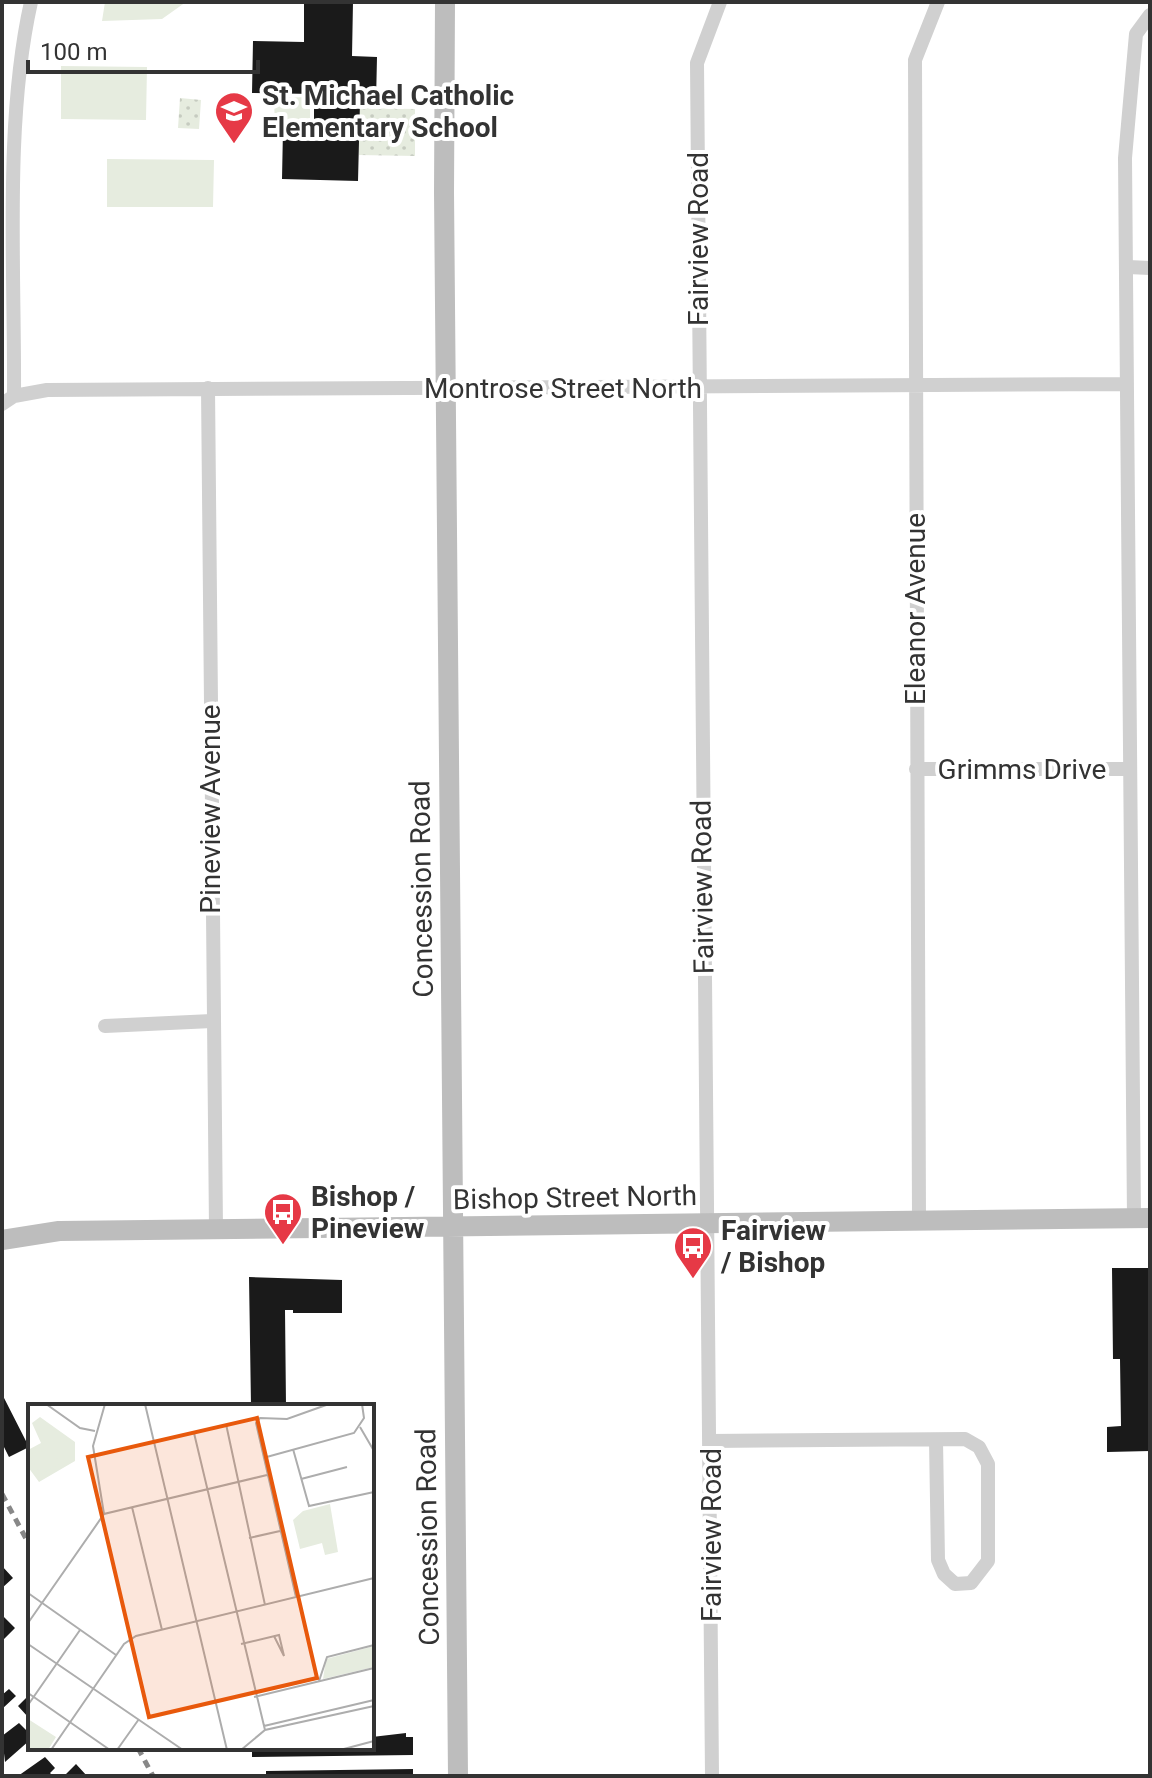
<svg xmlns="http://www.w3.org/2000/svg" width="1152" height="1778" font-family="Roboto,sans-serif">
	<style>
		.park { fill: url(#park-dots) }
		.garden { fill: #e6ecdf }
		.building { fill: #1a1a1a }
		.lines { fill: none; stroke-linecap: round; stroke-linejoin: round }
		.street { stroke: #d0d0d0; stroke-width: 14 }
		.secondary { stroke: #bdbdbd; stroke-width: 20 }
		.rail { stroke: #888; stroke-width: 5; stroke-dasharray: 8 6; stroke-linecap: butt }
		.labels { text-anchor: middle; stroke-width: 8; stroke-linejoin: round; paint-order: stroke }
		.poi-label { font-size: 28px; font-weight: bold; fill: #333; stroke: #fff; text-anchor: start }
		.street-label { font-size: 28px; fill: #333; stroke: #fff }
		.inset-road { fill: none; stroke: #adadad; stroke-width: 2 }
		.view { fill: #e8590c; fill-opacity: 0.15; stroke: #e8590c; stroke-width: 4 }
		.inset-edge { fill: none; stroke: #333; stroke-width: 4 }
	</style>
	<defs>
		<pattern id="park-dots" width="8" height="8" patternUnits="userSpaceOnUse" patternTransform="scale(2)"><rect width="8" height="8" fill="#e6ecdf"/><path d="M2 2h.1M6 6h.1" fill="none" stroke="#c6cbc0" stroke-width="1.8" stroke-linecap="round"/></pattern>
	</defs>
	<rect width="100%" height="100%" fill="#fff"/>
	<path class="park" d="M 180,98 L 201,100 L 199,129 L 178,128 Z
		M 359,108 L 415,109 L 415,156 L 359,155 Z"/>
	<path class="garden" d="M 105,2 L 186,2 L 162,19 L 102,21 Z
		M 61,66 L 147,67 L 146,120 L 61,119 Z
		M 310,97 L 310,127 L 275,128 L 274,98 Z
		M 107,159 L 214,160 L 213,207 L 107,207 Z"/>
	<path class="building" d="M 304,2 L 353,2 L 352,56 L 377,57 L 376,102 L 360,102 L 358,181 L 282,179 L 283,129 L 314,130 L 314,94 L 252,93 L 253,41 L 304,42 Z
		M 1112,1268 L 1150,1268 L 1150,1451 L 1107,1452 L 1107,1427 L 1121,1426 L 1120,1359 L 1113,1359 Z
		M 249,1277 L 342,1280 L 342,1313 L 293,1313 L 293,1310 L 285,1310 L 286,1406 L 251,1406 Z
		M 2,1394 L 29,1447 L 9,1457 L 2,1443 Z
		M 2,1566 L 13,1578 L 2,1588 Z
		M 2,1615 L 15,1628 L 2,1641 Z
		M 9,1689 L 16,1696 L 2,1709 L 2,1695 Z
		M 30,1694 L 30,1715 L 28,1717 L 18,1706 Z
		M 19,1723 L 27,1731 L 30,1728 L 30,1740 L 5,1762 L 2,1736 Z
		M 406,1733 L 406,1737 L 413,1737 L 413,1755 L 252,1757 L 252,1748 L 372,1748 L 372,1737 Z
		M 45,1757 L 55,1768 L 50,1773 L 53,1776 L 18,1776 Z
		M 76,1764 L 87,1776 L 64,1776 Z
		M 413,1769 L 413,1776 L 266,1776 L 266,1771 Z"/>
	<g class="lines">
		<path class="street" d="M 1128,267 L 1150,268
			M 208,388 L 216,1229
			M 14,396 C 15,272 4,122 31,2
			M 2,404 L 14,396 L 47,390 L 1127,384
			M 916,769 L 1128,769
			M 105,1026 L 212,1021
			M 1134,1219 L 1125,158 L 1136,34 L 1150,15
			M 919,1221 L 915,60 L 938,2
			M 710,1441 L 965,1439 L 979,1447 L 988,1464 L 988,1561 L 971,1583 L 955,1584 L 944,1574 L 938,1560 L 936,1440
			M 712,1776 L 697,63 L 720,2"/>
		<path class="secondary" d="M 445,2 L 444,192 L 458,1776
			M 2,1240 L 59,1231 L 1150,1218"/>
		<path class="rail" d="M 2,1494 L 30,1546
			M 138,1748 L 153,1776"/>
	</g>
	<defs>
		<symbol id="school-pin" viewBox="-11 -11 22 30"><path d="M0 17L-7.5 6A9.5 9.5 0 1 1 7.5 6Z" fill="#e63946" stroke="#fff"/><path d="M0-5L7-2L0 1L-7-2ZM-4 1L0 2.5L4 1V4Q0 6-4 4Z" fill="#fff"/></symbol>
		<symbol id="bus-pin" viewBox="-11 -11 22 30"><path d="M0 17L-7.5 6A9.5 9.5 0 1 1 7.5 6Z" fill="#e63946" stroke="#fff"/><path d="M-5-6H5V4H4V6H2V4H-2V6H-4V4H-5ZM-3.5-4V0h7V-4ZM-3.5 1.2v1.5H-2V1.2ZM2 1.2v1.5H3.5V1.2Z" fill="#fff"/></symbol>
	</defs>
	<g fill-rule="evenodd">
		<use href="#school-pin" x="212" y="89" width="44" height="60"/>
		<use href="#bus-pin" x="261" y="1190" width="44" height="60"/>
		<use href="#bus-pin" x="671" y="1224" width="44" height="60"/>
	</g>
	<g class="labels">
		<g class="poi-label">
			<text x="262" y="105">St. Michael Catholic<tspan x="262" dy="32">Elementary School</tspan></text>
			<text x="311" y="1206">Bishop /<tspan x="311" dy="32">Pineview</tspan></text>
			<text x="721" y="1240">Fairview<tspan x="721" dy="32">/ Bishop</tspan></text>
		</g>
		<g class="street-label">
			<text transform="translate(698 239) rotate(-90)" y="10">Fairview Road</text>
			<text x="563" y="398">Montrose Street North</text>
			<text transform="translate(915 609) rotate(-90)" y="10">Eleanor Avenue</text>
			<text x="1022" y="779">Grimms Drive</text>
			<text transform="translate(210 809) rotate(-90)" y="10">Pineview Avenue</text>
			<text transform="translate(702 887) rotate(-91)" y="10">Fairview Road</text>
			<text transform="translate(421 889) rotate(-91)" y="10">Concession Road</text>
			<text transform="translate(575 1197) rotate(-1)" y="10">Bishop Street North</text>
			<text transform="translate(711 1535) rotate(-90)" y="10">Fairview Road</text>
			<text transform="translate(427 1537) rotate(-91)" y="10">Concession Road</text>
		</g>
	</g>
	<g transform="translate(28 1404)">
		<rect width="346" height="346" fill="#fff"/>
		<path d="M 12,13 L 47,38 L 47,57 L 11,78 L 0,63 L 0,46 L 13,39 L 4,19 ZM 302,100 L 310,148 L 297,151 L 294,139 L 272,145 L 265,116 L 275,107 ZM 346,242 L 346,263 L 295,275 L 298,255 ZM 0,315 L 28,333 L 20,346 L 0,346 Z" fill="#e6ecdf"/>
		<path d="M 18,46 L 27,49 L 31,60 L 13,70 L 0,50 Z" fill="#e6ecdf"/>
		<path class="inset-road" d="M 18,0 L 52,24 L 67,27M 117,0 L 199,346M 198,20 L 237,201M 332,23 L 346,47M 166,29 L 237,326M 265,45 L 281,102 L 346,88M 235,54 L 326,29 L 336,14 L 334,0M 273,75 L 319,63M 104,103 L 134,226M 76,110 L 65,42 L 77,0M 221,134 L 252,127M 0,189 L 88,251M 268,193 L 228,19 L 232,14 L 259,15 L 301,0M 0,219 L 76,110 L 239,71M 0,240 L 155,346M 213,240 L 251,231 L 256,252 L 246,232M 291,277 L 299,253 L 346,241M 65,285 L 96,240 L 108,232 L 346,174M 0,289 L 82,346M 226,293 L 346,264M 0,301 L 52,226M 236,322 L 346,296M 23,346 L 65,285M 89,346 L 111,315M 213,346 L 237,326 L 346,302M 312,346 L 346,337"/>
		<path class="view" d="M 229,14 L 289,274 L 121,313 L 60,53 Z"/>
		<rect width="346" height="346" class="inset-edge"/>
	</g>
	<rect width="1152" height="1778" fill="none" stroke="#333333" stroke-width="8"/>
	<path d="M28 60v12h230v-12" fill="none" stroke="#333333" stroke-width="4"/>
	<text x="40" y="60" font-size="24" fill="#333333" stroke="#ffffff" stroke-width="6" paint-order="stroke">100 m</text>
</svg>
